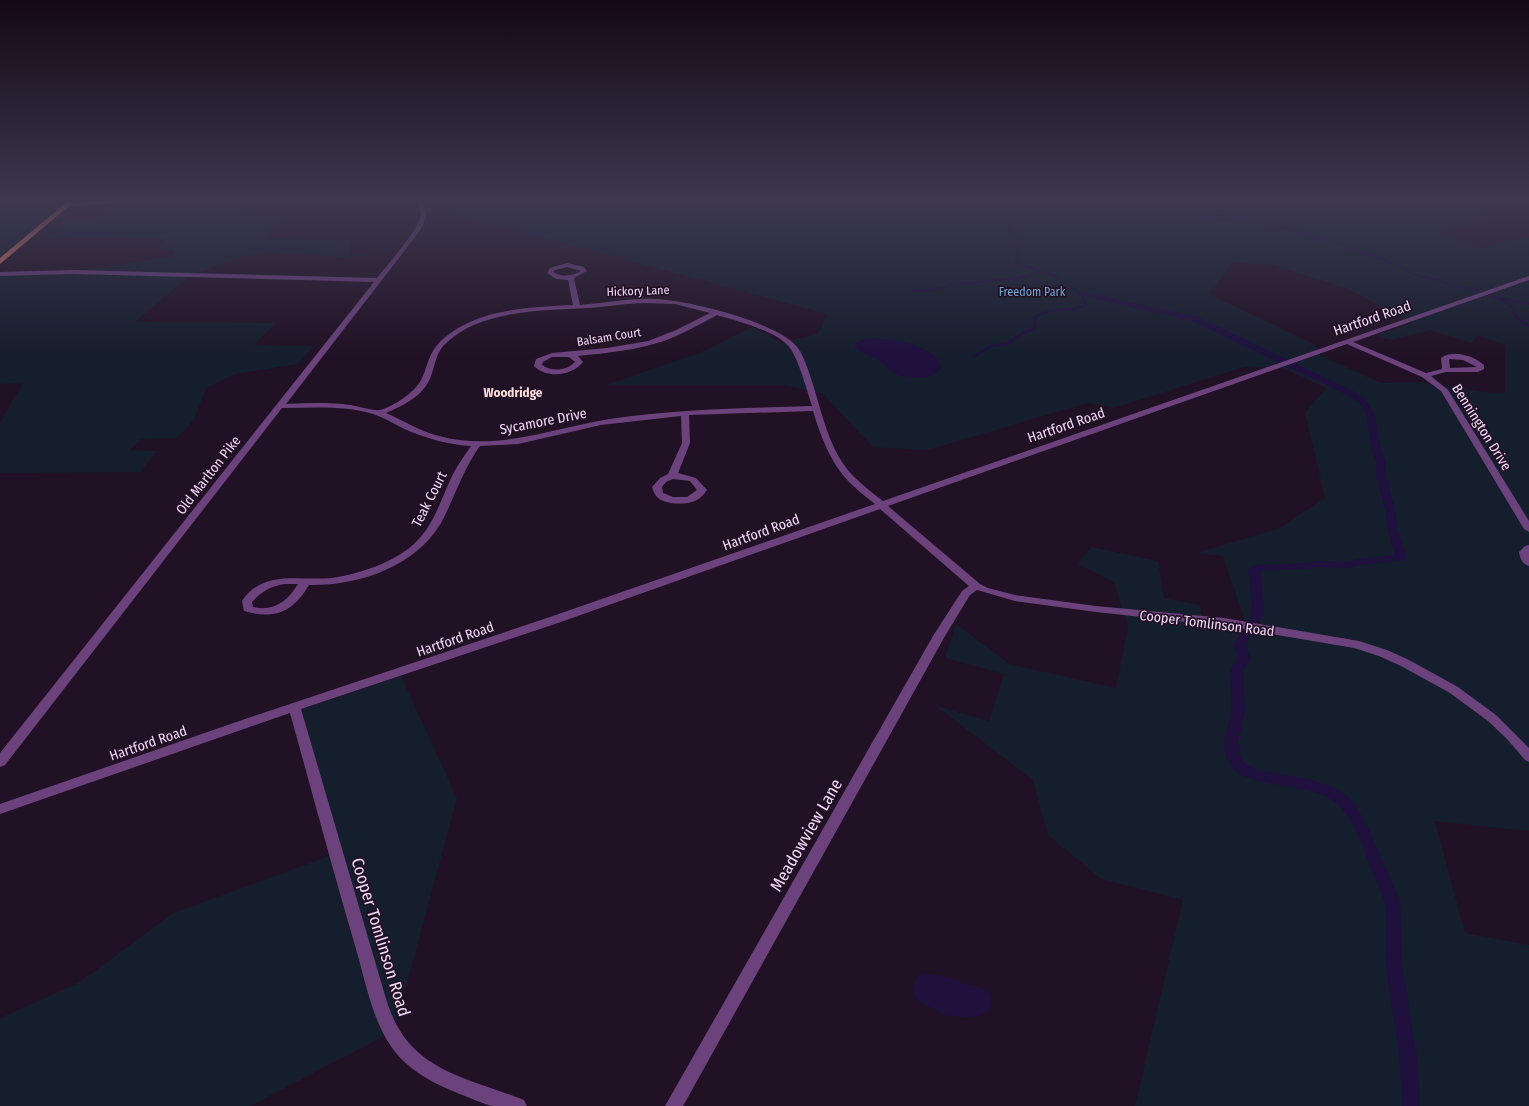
<svg xmlns="http://www.w3.org/2000/svg" width="1529" height="1106" font-family="'Fira Sans Condensed',sans-serif">
	<style>
		.green { fill: #151e2d; fill-rule: evenodd }
		.water { fill: #1f103e }
		.lines { fill: none; stroke-linecap: round; stroke-linejoin: round }
		.stream-far1 { stroke: #1f103e; stroke-width: 2 }
		.stream { stroke: #1f103e; stroke-width: 2.5 }
		.canal { fill: #1f103e; fill-rule: evenodd }
		.minor { fill: #6c427d; fill-rule: evenodd }
		.highway { fill: #ec7e62; fill-rule: evenodd }
		.labels { text-anchor: middle; stroke-width: 3.5; stroke-linejoin: round; paint-order: stroke }
		.far-street-label { font-size: 12px; fill: #f4d9fa; stroke: #211124 }
		.far-park-label { font-size: 12px; fill: #6da6d2; stroke: #211124 }
		.far-neighbourhood-label { font-size: 13px; font-weight: bold; fill: #fbdcda; stroke: #211124 }
		.street-label { font-size: 14px; fill: #f4d9fa; stroke: #211124 }
		.near-street-label { font-size: 17px; fill: #f4d9fa; stroke: #211124 }
	</style>
	<rect width="100%" height="100%" fill="#211124"/>
	<path class="green" d="M 17,201 L 80,201 L 14,206 L 68,205 L 0,262 L 0,215 Z
		M 121,201 L 257,201 L 242,216 L 282,216 L 265,238 L 350,241 L 350,253 L 379,253 L 351,258 L 264,252 L 236,258 L 191,275 L 135,322 L 276,323 L 254,345 L 314,346 L 298,364 L 235,374 L 206,388 L 194,420 L 177,438 L 142,439 L 130,450 L 157,451 L 140,472 L 0,473 L 0,423 L 23,383 L 0,384 L 0,277 L 4,273 L 67,272 L 172,257 L 175,251 L 156,248 L 168,239 L 46,237 L 64,221 L 101,217 Z
		M 432,201 L 1515,201 L 1482,207 L 1487,220 L 1439,234 L 1484,248 L 1522,237 L 1529,239 L 1529,831 L 1435,821 L 1465,933 L 1529,945 L 1529,1106 L 1135,1106 L 1183,900 L 1101,879 L 1048,835 L 1033,780 L 936,706 L 989,721 L 1004,674 L 945,658 L 956,624 L 1009,664 L 1116,688 L 1128,627 L 1114,582 L 1078,564 L 1091,547 L 1158,561 L 1164,598 L 1200,605 L 1203,621 L 1247,627 L 1223,556 L 1196,553 L 1278,529 L 1325,498 L 1305,413 L 1326,388 L 1283,368 L 1244,367 L 1114,408 L 1087,403 L 928,450 L 873,447 L 822,393 L 782,385 L 606,385 L 699,353 L 752,327 L 782,343 L 818,334 L 827,314 L 441,210 ZM 1232,263 L 1269,264 L 1346,288 L 1412,323 L 1375,336 L 1391,340 L 1430,330 L 1471,343 L 1478,336 L 1505,345 L 1505,393 L 1492,393 L 1419,382 L 1381,383 L 1320,355 L 1316,345 L 1209,294 Z
		M 401,676 L 457,798 L 394,1031 L 250,1106 L 0,1106 L 0,1018 L 80,982 L 173,913 L 332,855 L 302,709 Z"/>
	<path class="water" d="M 873,338 C 892,339 939,345 941,369 C 931,382 905,379 892,372 C 886,368 882,361 875,358 C 869,354 861,354 856,348 L 855,344 L 862,340 Z
		M 919,975 C 936,972 951,980 967,984 C 975,987 983,986 989,993 C 992,997 993,1004 990,1008 C 983,1020 958,1018 947,1015 C 938,1012 928,1006 919,1002 C 911,993 912,985 919,975 Z"/>
	<g class="lines">
		<path class="stream-far1" d="M 1025,201 L 1022,203 L 1021,210 L 1024,214 L 1017,217 L 1009,226 L 1010,233 L 1020,238 L 1022,241 L 1016,255 L 1016,263 L 1053,275 L 1081,293 L 1086,305 L 1068,310
			M 1151,201 C 1182,208 1212,226 1245,218
			M 1182,201 L 1292,230 L 1345,246 L 1399,266 L 1412,274 L 1477,291 L 1503,300 L 1515,310
			M 913,291 L 932,290 L 952,285 L 1019,278 L 1043,271
			M 1502,298 L 1529,304"/>
		<path class="stream" d="M 1515,309 L 1513,312 L 1520,320 L 1529,326
			M 974,356 L 992,346 L 1008,344 L 1023,333 L 1035,329 L 1035,317 C 1048,309 1061,311 1076,309"/>
		<path class="canal" d="M 1078,291 L 1198,317 L 1353,391 L 1365,399 L 1374,413 L 1382,453 L 1386,461 L 1386,475 L 1396,513 L 1397,528 L 1407,558 L 1401,561 L 1359,565 L 1349,568 L 1316,567 L 1306,569 L 1260,571 L 1264,605 L 1263,616 L 1246,645 L 1251,659 L 1243,670 L 1245,711 L 1238,742 L 1241,759 L 1247,765 L 1258,770 L 1307,779 L 1336,788 L 1348,797 L 1356,806 L 1369,830 L 1400,901 L 1402,964 L 1418,1064 L 1420,1106 L 1402,1106 C 1401,1092 1401,1078 1400,1064 C 1397,1031 1389,998 1386,965 C 1384,946 1389,919 1384,901 C 1382,893 1377,884 1374,876 C 1364,851 1355,816 1332,800 C 1307,783 1245,788 1230,765 C 1218,745 1229,730 1231,710 C 1234,693 1223,671 1238,658 L 1234,645 L 1251,616 L 1252,605 L 1248,570 L 1252,566 L 1256,565 L 1306,563 L 1316,561 L 1348,562 L 1358,559 L 1395,555 L 1387,528 L 1386,513 L 1376,475 L 1376,461 L 1372,453 L 1366,413 L 1359,403 L 1347,395 L 1193,321 L 1078,295 Z"/>
		<path class="minor" d="M 101,201 L 133,201 L 68,207 L 65,205 L 68,203 Z
			M 416,201 L 422,201 C 429,212 426,221 419,232 L 286,404 C 307,403 329,402 350,405 C 357,406 374,411 380,410 C 393,407 417,391 422,378 C 428,365 429,353 439,343 C 472,309 529,307 573,305 L 568,280 L 556,279 L 547,273 L 550,268 L 567,263 L 584,267 L 587,271 L 574,278 L 580,305 C 605,303 630,298 655,299 C 688,300 784,323 800,351 C 819,388 821,435 847,469 C 857,481 870,491 883,501 L 1529,276 L 1529,280 L 1353,342 L 1426,373 L 1442,369 L 1441,358 C 1453,349 1474,356 1484,365 L 1484,369 L 1478,372 L 1446,372 L 1431,376 L 1448,390 L 1529,521 L 1529,532 L 1524,529 L 1441,391 L 1422,377 L 1347,344 L 888,506 L 980,584 L 988,588 L 1015,595 L 1096,606 L 1224,618 L 1359,641 L 1387,650 L 1409,660 L 1458,687 L 1496,715 L 1529,748 L 1529,762 L 1525,760 L 1507,739 L 1488,721 L 1450,693 L 1401,666 L 1379,656 L 1354,648 L 1224,626 L 1096,612 L 1015,601 L 977,590 L 970,595 L 945,636 L 683,1106 L 665,1106 L 933,636 L 962,591 L 969,586 L 880,509 L 558,623 L 301,709 L 384,992 C 388,1005 392,1018 399,1029 C 425,1074 480,1082 524,1100 L 527,1106 C 516,1106 504,1106 493,1106 C 486,1105 478,1101 470,1098 C 444,1088 415,1076 396,1053 C 373,1025 366,983 356,949 C 333,871 312,792 290,713 L 0,814 L 0,804 L 245,719 L 550,617 L 875,504 C 866,497 857,490 849,482 C 830,462 821,437 813,411 L 689,415 L 690,443 L 678,473 L 696,478 L 707,490 C 704,494 700,499 695,501 C 685,505 663,505 656,496 C 654,493 653,490 652,487 L 660,478 L 668,474 L 682,443 L 681,416 L 601,425 L 518,444 L 480,446 C 462,471 455,497 441,523 C 415,567 358,586 309,585 C 293,612 275,620 244,611 L 242,601 C 263,569 300,581 332,578 C 358,574 386,565 408,549 C 433,530 440,501 453,474 C 458,464 465,455 471,446 C 450,445 429,439 409,431 C 397,426 386,418 373,414 C 344,405 312,408 282,408 L 5,765 L 0,767 L 0,753 L 374,282 L 73,274 L 0,276 L 0,272 L 73,270 L 377,278 C 387,265 421,228 421,213 C 421,208 419,205 416,201 ZM 567,267 L 581,271 C 572,276 562,278 553,272 L 555,270 ZM 645,303 L 675,304 L 710,313 L 676,330 L 648,341 L 607,348 L 552,353 L 536,359 L 534,366 C 547,379 572,376 583,362 L 578,356 C 607,353 637,350 664,341 C 683,334 700,324 717,315 C 737,321 778,331 790,348 C 799,361 807,390 812,406 C 749,408 686,409 624,417 C 562,424 502,453 439,436 C 420,431 404,421 386,413 C 404,405 424,396 431,376 C 435,365 436,354 444,345 C 480,309 541,311 588,308 C 607,307 626,303 645,303 ZM 569,357 L 575,362 C 566,371 552,372 542,365 L 543,362 L 552,357 ZM 1449,359 L 1463,360 L 1477,367 L 1450,368 ZM 673,479 L 690,481 L 697,490 L 687,497 L 673,497 L 663,493 L 662,487 L 666,482 ZM 285,584 L 298,584 C 288,601 273,612 253,607 L 252,602 C 262,591 271,586 285,584 Z
			M 1529,545 L 1529,566 C 1522,564 1520,558 1519,552 L 1525,546 Z"/>
		<path class="highway" d="M 68,201 L 75,201 L 0,264 L 0,258 Z"/>
	</g>
	<linearGradient id="sky" x2="0" y2="1"><stop stop-color="#120914"/><stop offset="0.56" stop-color="#3d3850"/><stop offset="1" stop-color="#3d3850" stop-opacity="0"/></linearGradient>
	<rect width="1529" height="356" fill="url(#sky)"/>
	<g class="labels">
		<g class="far-street-label">
			<text transform="translate(638 291) rotate(-2)" y="4">Hickory Lane</text>
			<text transform="translate(609 337) rotate(-9)" y="4">Balsam Court</text>
		</g>
		<g class="far-park-label">
			<text x="1032" y="296">Freedom Park</text>
		</g>
		<g class="far-neighbourhood-label">
			<text x="513" y="397">Woodridge</text>
		</g>
		<g class="street-label">
			<text transform="translate(1372 318) rotate(-19)" y="5">Hartford Road</text>
			<text transform="translate(543 421) rotate(-11)" y="5">Sycamore Drive</text>
			<text transform="translate(1066 425) rotate(-19)" y="5">Hartford Road</text>
			<text transform="translate(1482 427) rotate(58)" y="5">Bennington Drive</text>
			<text transform="translate(208 475) rotate(-52)" y="5">Old Marlton Pike</text>
			<text transform="translate(429 499) rotate(-63)" y="5">Teak Court</text>
			<text transform="translate(761 532) rotate(-20)" y="5">Hartford Road</text>
			<text transform="translate(1207 623) rotate(7)" y="5">Cooper Tomlinson Road</text>
			<text transform="translate(455 639) rotate(-19)" y="5">Hartford Road</text>
			<text transform="translate(148 743) rotate(-19)" y="5">Hartford Road</text>
		</g>
		<g class="near-street-label">
			<text transform="translate(806 835) rotate(-60)" y="6">Meadowview Lane</text>
			<text transform="translate(381 937) rotate(73)" y="6">Cooper Tomlinson Road</text>
		</g>
	</g>
</svg>
